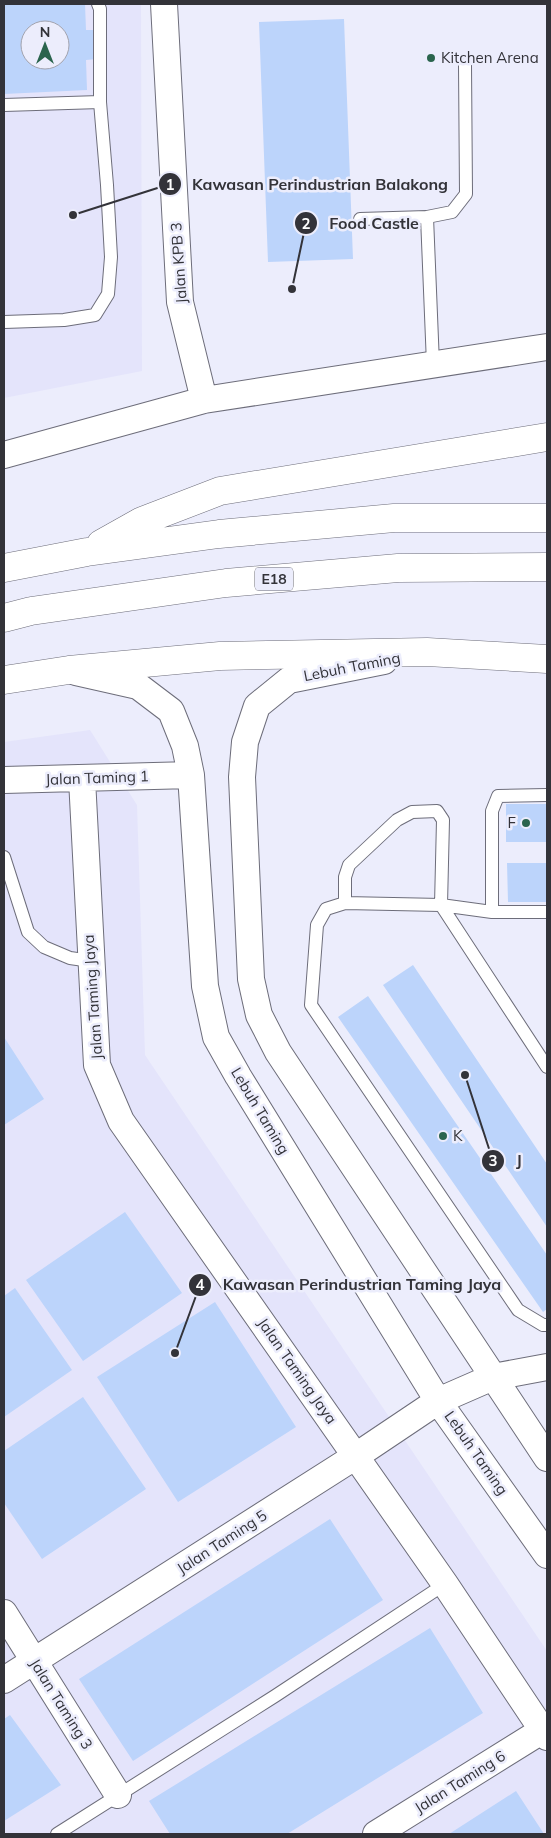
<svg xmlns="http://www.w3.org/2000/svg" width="551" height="1838" font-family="Mulish,sans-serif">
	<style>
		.built { fill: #e4e4fb; fill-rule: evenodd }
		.building { fill: #bcd4fb; fill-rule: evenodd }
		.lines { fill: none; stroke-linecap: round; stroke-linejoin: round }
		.lane-casing { stroke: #6d6d7a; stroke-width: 14 }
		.street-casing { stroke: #6d6d7a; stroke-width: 28 }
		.highway-casing { stroke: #6d6d7a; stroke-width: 29 }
		.lane { stroke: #fff; stroke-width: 12 }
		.street { stroke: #fff; stroke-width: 26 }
		.highway { stroke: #fff; stroke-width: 28 }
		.poi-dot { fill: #2a644d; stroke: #ecedfc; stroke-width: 2 }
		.labels { text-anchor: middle; stroke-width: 5; stroke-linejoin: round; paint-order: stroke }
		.shield { fill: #ecedfc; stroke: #6a6b74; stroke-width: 1 }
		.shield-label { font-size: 14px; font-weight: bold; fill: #333339 }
		.poi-label { font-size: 15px; fill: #333339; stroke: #ecedfc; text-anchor: start }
		.street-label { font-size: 15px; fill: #333339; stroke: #ecedfc }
		.leader { fill: none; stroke: #333339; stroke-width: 2 }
		.callout-dot { fill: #333339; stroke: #ecedfc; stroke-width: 2 }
		.mark-label { font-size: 15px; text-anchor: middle; font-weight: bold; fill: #fff }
		.callout-label { font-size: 16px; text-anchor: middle; font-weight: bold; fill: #333339; stroke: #ecedfc; stroke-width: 5; stroke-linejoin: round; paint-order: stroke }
	</style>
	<rect width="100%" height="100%" fill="#ecedfc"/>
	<path class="built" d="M 4,4 L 141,4 L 142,371 L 4,398 ZM 30,30 L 60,30 L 60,60 L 30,60 Z
		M 90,730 L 137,805 L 145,1055 L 547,1651 L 547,1834 L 4,1834 L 4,742 Z"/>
	<path class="building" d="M 4,4 L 85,4 L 86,30 L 96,30 L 97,59 L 86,60 L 87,90 L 4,94 ZM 30,30 L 60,30 L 60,60 L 30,60 Z
		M 344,19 L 353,259 L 268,262 L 259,22 Z
		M 506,804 L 547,804 L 547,842 L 506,842 Z
		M 507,863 L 547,863 L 547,902 L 508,902 Z
		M 413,965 L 547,1164 L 547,1227 L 383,985 Z
		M 368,996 L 547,1255 L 547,1309 L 543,1312 L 338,1017 Z
		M 4,1037 L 44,1099 L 4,1125 Z
		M 125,1212 L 182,1293 L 83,1361 L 26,1280 Z
		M 15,1288 L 72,1370 L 4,1417 L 4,1296 Z
		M 215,1302 L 296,1427 L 178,1502 L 97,1377 Z
		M 83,1397 L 146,1489 L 42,1559 L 4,1503 L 4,1451 Z
		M 330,1519 L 383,1600 L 133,1761 L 79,1679 Z
		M 430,1628 L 483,1713 L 287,1834 L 170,1834 L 149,1801 Z
		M 10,1715 L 61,1785 L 4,1821 L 4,1719 Z
		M 516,1791 L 544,1834 L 449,1834 Z"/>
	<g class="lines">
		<defs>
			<path id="lane" d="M 4,105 L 100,102
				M 360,219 L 427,217
				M 4,322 L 64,320 L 95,315 L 108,294 L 111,257 L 107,185 L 100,102 L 100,9 L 98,4
				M 433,364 L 427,217 L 452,212 L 466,194 L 465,65
				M 4,857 L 28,932 L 44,947 L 70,958 L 91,961
				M 345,903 L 345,877 L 349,865 L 397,820 L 412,812 L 437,811 L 443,820 L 441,905 L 492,912 L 547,912
				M 492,912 L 492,811 L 498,796 L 547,795
				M 547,1067 L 441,905 L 345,903 L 326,909 L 317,925 L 311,1005 L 518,1310 L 543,1325 L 547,1325
				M 57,1834 L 275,1696 L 445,1584"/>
			<path id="street" d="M 164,4 L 180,302 L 204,400
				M 4,455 L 204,400 L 547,347
				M 384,661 L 289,680 L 257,706 L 245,742 L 242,777 L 251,979 L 259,1015 L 278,1052 L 547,1458
				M 76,672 L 138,686 L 171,711 L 185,746 L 191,775 L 205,986 L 216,1037 L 238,1076 L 438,1401 L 547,1555
				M 82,779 L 97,1065 L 121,1121 L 445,1584 L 547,1737
				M 4,780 L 191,775
				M 4,1613 L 118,1795
				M 4,1680 L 356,1456 L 438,1401 L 493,1377 L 547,1367
				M 376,1834 L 543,1730"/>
			<path id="highway" d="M 101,544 L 142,521 L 220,491 L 547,437
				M 4,568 L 87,552 L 219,534 L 394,518 L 547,518
				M 4,618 L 31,611 L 226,583 L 398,568 L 547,567
				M 4,680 L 69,670 L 220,656 L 427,652 L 547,659"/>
		</defs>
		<use href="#lane" class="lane-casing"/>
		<use href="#street" class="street-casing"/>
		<use href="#highway" class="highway-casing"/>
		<use href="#lane" class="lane"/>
		<use href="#street" class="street"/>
		<use href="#highway" class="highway"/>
	</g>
	<g class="poi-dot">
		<circle cx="431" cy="58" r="5"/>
		<circle cx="526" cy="823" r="5"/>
		<circle cx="443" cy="1136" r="5"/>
	</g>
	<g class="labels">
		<rect class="shield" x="255" y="567.5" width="38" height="23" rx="4"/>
		<g class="shield-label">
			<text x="274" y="584">E18</text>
		</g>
		<g class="poi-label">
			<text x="441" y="63">Kitchen Arena</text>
			<text x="516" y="828" text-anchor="end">F</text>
			<text x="453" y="1141">K</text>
		</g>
		<g class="street-label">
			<text transform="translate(179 263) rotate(-94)" y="5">Jalan KPB 3</text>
			<text transform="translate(352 667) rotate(-11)" y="5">Lebuh Taming</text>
			<text transform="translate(97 778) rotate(-2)" y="5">Jalan Taming 1</text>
			<text transform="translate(93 997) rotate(-94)" y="5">Jalan Taming Jaya</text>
			<text transform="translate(260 1111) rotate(59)" y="5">Lebuh Taming</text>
			<text transform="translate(297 1371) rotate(55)" y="5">Jalan Taming Jaya</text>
			<text transform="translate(476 1453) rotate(55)" y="5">Lebuh Taming</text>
			<text transform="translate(222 1542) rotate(-33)" y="5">Jalan Taming 5</text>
			<text transform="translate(61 1704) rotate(58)" y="5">Jalan Taming 3</text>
			<text transform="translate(460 1782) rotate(-32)" y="5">Jalan Taming 6</text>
		</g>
	</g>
	<path class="leader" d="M73 215L170 184M292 289L306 223M465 1075L493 1161M175 1353L200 1285"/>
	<g class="callout-dot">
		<circle cx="73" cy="215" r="5"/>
		<circle cx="292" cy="289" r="5"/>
		<circle cx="465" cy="1075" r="5"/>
		<circle cx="175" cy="1353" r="5"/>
		<circle cx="170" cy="184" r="12"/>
		<circle cx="306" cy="223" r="12"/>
		<circle cx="493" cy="1161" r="12"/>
		<circle cx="200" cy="1285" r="12"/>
	</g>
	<g class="mark-label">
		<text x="170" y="190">1</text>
		<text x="306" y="229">2</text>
		<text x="493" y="1166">3</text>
		<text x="200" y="1290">4</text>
	</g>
	<g class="callout-label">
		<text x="320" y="190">Kawasan Perindustrian Balakong</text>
		<text x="374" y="229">Food Castle</text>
		<text x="519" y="1166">J</text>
		<text x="362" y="1290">Kawasan Perindustrian Taming Jaya</text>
	</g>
	<rect width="551" height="1838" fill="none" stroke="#333339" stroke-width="10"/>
	<g transform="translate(45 45)"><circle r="24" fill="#ecedfc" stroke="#a2a3ae"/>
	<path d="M0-4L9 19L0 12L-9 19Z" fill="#2a644d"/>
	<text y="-8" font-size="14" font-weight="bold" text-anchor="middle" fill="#333339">N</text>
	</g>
</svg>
